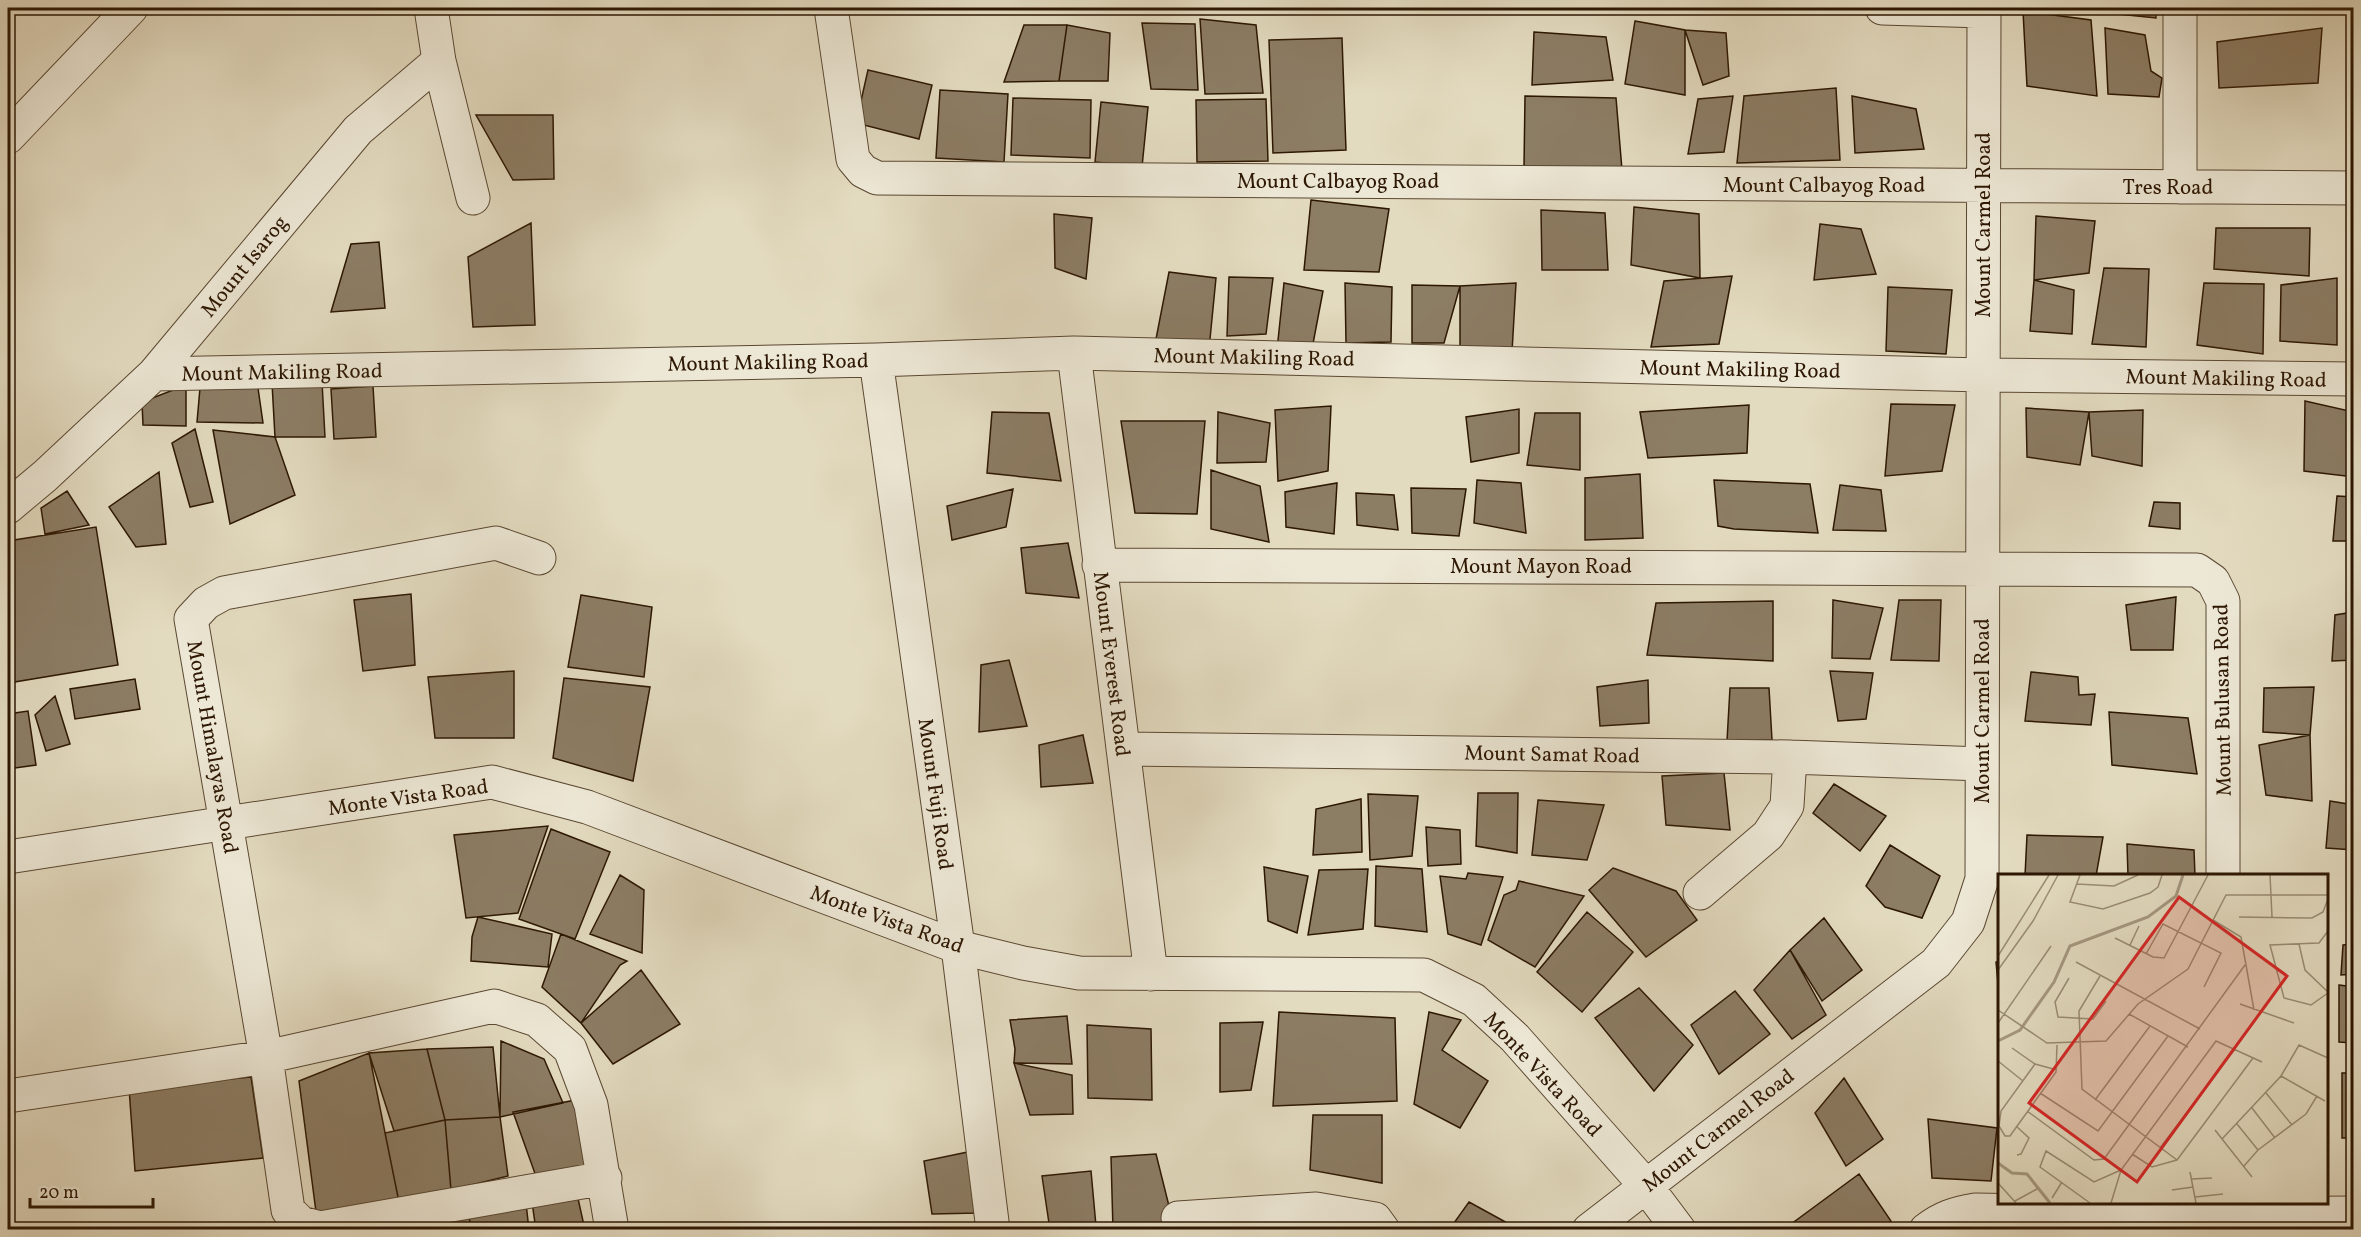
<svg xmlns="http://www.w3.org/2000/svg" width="2361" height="1237" font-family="Vollkorn,serif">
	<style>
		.building { fill: #8c7d65; stroke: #2d1703; stroke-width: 1.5 }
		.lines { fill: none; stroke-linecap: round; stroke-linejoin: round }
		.street-casing { stroke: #5a4832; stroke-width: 35 }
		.street { stroke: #ede8d6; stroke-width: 33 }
		.labels { text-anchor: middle; stroke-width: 6; stroke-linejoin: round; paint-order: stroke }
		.street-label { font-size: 21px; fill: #2d1703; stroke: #ede8d6 }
		.inset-river { fill: none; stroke: #a59880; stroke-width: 3 }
		.inset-road { fill: none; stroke: #9a8d74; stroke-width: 1.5 }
		.view { fill: #d62828; fill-opacity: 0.15; stroke: #d62828; stroke-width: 3 }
		.inset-edge { fill: none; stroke: #2d1703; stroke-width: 3 }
	</style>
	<rect width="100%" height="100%" fill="#e3dbc0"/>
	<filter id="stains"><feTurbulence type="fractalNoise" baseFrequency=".00333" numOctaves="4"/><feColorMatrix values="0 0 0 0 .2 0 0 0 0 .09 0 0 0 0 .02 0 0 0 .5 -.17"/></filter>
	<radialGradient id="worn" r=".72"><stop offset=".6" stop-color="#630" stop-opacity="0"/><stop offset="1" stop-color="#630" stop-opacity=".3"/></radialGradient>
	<path class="building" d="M 2097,8 L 2155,8 L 2156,18 L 2098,12 Z
		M 2023,11 L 2091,20 L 2097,96 L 2027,86 Z
		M 1200,19 L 1256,25 L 1263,93 L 1205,94 Z
		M 1635,21 L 1685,30 L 1685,95 L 1625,84 Z
		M 1142,23 L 1195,24 L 1198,90 L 1151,89 Z
		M 1024,25 L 1067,25 L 1059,81 L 1004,82 Z
		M 1067,25 L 1110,33 L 1108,81 L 1059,81 Z
		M 2105,28 L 2145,35 L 2151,71 L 2162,78 L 2159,97 L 2108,94 Z
		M 2322,28 L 2318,83 L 2219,88 L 2217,42 Z
		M 1685,30 L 1726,33 L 1729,76 L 1703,85 Z
		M 1534,32 L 1606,37 L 1613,80 L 1532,85 Z
		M 1342,38 L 1346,150 L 1273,153 L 1269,40 Z
		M 868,70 L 932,85 L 919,139 L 856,123 Z
		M 1836,88 L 1840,160 L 1737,163 L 1744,96 Z
		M 940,90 L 1008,94 L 1004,162 L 936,158 Z
		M 1525,96 L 1616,98 L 1622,170 L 1524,167 Z
		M 1733,96 L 1724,152 L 1688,154 L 1698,99 Z
		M 1852,96 L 1916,109 L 1924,149 L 1855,153 Z
		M 1013,98 L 1091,100 L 1090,158 L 1011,155 Z
		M 1266,99 L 1268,161 L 1197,162 L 1196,100 Z
		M 1101,102 L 1148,107 L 1142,167 L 1095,162 Z
		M 476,115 L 553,115 L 554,179 L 513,180 Z
		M 1311,200 L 1389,209 L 1379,272 L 1304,270 Z
		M 1634,207 L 1699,214 L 1700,278 L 1631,265 Z
		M 1541,210 L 1605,213 L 1608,270 L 1542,270 Z
		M 1054,214 L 1092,218 L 1086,279 L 1055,268 Z
		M 2036,216 L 2095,221 L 2089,273 L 2034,280 Z
		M 531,223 L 535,325 L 473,327 L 468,257 Z
		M 1820,224 L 1861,229 L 1876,274 L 1814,280 Z
		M 2216,228 L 2310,228 L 2309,276 L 2214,269 Z
		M 379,242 L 385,308 L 331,312 L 351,244 Z
		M 2104,268 L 2149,269 L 2146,347 L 2092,344 Z
		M 1169,272 L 1216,278 L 1209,349 L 1156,339 Z
		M 1732,276 L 1719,344 L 1651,347 L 1664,281 Z
		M 1229,277 L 1273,278 L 1266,334 L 1227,336 Z
		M 2337,278 L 2337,345 L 2280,341 L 2281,285 Z
		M 2034,280 L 2074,290 L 2072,334 L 2030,331 Z
		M 1284,283 L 1323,291 L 1312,349 L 1277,350 Z
		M 1345,283 L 1392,287 L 1391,342 L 1346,343 Z
		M 1516,283 L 1512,352 L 1460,349 L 1460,286 Z
		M 2204,283 L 2264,284 L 2263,354 L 2197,345 Z
		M 1412,285 L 1460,286 L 1444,343 L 1412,343 Z
		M 1888,287 L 1952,290 L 1946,354 L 1886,351 Z
		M 257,381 L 263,423 L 197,422 L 200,388 Z
		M 322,382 L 325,437 L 275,437 L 272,383 Z
		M 186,385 L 186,426 L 143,425 L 142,402 Z
		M 373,386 L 376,437 L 334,439 L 331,389 Z
		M 2305,401 L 2354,412 L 2354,477 L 2304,471 Z
		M 1891,404 L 1955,405 L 1942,471 L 1885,476 Z
		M 1749,405 L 1747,453 L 1648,458 L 1640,412 Z
		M 1331,406 L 1328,471 L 1278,481 L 1275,410 Z
		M 2026,408 L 2089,412 L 2080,465 L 2027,457 Z
		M 1519,409 L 1519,453 L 1471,462 L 1466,417 Z
		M 2143,410 L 2142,466 L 2092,456 L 2089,412 Z
		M 992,412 L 1049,413 L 1061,481 L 987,473 Z
		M 1218,412 L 1270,423 L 1266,462 L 1217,463 Z
		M 1535,413 L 1580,413 L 1580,470 L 1527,465 Z
		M 1121,421 L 1205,421 L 1197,514 L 1135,513 Z
		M 195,429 L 213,502 L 190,507 L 172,443 Z
		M 213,430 L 275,437 L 295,495 L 230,524 Z
		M 1211,470 L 1260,486 L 1269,542 L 1211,529 Z
		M 159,472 L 166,544 L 136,547 L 109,507 Z
		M 1640,474 L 1643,538 L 1585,540 L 1585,478 Z
		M 1477,480 L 1521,483 L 1526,533 L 1474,523 Z
		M 1714,480 L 1810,484 L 1818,533 L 1734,529 L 1718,526 Z
		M 1337,483 L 1334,534 L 1286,527 L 1285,492 Z
		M 1840,485 L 1881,490 L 1886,531 L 1833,530 Z
		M 1411,488 L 1466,489 L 1459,536 L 1412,533 Z
		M 1013,489 L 1006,527 L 952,540 L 947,506 Z
		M 67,491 L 89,525 L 45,534 L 41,508 Z
		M 1356,493 L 1394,495 L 1398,530 L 1357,525 Z
		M 2337,496 L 2354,497 L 2354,541 L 2333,541 Z
		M 2154,502 L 2180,503 L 2180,529 L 2149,526 Z
		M 96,527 L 118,665 L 8,683 L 8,541 Z
		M 1068,543 L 1079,598 L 1026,593 L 1021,548 Z
		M 411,594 L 415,665 L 363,671 L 354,600 Z
		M 581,595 L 652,607 L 644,677 L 568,667 Z
		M 2176,597 L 2173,650 L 2131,650 L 2126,605 Z
		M 1833,600 L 1883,608 L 1870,659 L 1832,658 Z
		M 1899,600 L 1941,600 L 1939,661 L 1891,660 Z
		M 1773,601 L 1773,661 L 1647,655 L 1656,603 Z
		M 2354,612 L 2354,660 L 2332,661 L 2335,615 Z
		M 1009,660 L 1027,726 L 979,732 L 981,665 Z
		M 514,671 L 514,738 L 435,738 L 428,677 Z
		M 1830,671 L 1873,673 L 1866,719 L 1838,721 Z
		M 2031,672 L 2078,677 L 2079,695 L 2095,694 L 2091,725 L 2025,721 Z
		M 564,678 L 650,687 L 633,781 L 553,758 Z
		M 135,679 L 140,709 L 75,719 L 70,689 Z
		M 1648,680 L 1649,723 L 1600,726 L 1597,687 Z
		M 2314,687 L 2310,735 L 2263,732 L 2264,688 Z
		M 1730,688 L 1769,688 L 1772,740 L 1727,741 Z
		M 55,696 L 70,744 L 46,751 L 35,715 Z
		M 28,711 L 36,765 L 8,769 L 8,714 Z
		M 2109,712 L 2188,718 L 2197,774 L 2112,765 Z
		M 1083,735 L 1093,783 L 1041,787 L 1039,745 Z
		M 2310,735 L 2312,801 L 2266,795 L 2259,745 Z
		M 1724,773 L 1730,830 L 1666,825 L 1662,776 Z
		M 1834,784 L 1886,816 L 1860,851 L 1813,813 Z
		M 1478,793 L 1518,793 L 1517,853 L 1476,846 Z
		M 1368,794 L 1418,796 L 1412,856 L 1370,860 Z
		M 1361,799 L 1362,852 L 1313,855 L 1316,809 Z
		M 1538,800 L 1604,805 L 1587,860 L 1532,855 Z
		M 2330,801 L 2354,805 L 2354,850 L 2326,848 Z
		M 548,826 L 518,913 L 466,918 L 454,835 Z
		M 1426,827 L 1460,830 L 1461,864 L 1428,866 Z
		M 551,829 L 610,852 L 575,939 L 519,919 Z
		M 2027,835 L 2103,837 L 2096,876 L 2025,876 Z
		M 2127,844 L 2194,850 L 2195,876 L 2128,876 Z
		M 1890,845 L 1940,876 L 1922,918 L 1885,907 L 1866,886 Z
		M 1376,866 L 1422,869 L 1427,932 L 1375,926 Z
		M 1264,867 L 1308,876 L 1297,933 L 1268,921 Z
		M 1613,868 L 1676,891 L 1697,920 L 1646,957 L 1589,890 Z
		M 1368,869 L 1363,929 L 1308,935 L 1319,870 Z
		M 1468,873 L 1503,877 L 1481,945 L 1448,934 L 1440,876 L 1466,879 Z
		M 620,875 L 644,890 L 642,953 L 590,934 Z
		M 1519,881 L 1584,896 L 1535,967 L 1488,940 L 1504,895 L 1516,890 Z
		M 1587,912 L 1633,952 L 1582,1012 L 1537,972 Z
		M 478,917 L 552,934 L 548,967 L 471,961 L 472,937 Z
		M 1824,918 L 1862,970 L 1822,1001 L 1790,950 Z
		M 561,934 L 627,961 L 620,965 L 581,1023 L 542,987 Z
		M 2354,944 L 2354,974 L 2341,975 L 2343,945 Z
		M 1790,950 L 1826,1015 L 1792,1039 L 1754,990 Z
		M 2000,961 L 2000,1004 L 1996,962 Z
		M 641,970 L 680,1024 L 613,1064 L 581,1023 Z
		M 2339,985 L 2354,987 L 2354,1043 L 2339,1042 Z
		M 1639,988 L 1693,1045 L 1654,1091 L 1595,1018 Z
		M 1735,991 L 1770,1034 L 1719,1074 L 1691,1025 Z
		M 1279,1012 L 1395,1018 L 1397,1101 L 1273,1106 Z
		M 1429,1012 L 1461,1020 L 1442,1050 L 1488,1081 L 1460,1128 L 1414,1104 Z
		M 1067,1016 L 1072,1064 L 1014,1063 L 1015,1049 L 1010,1020 Z
		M 1263,1022 L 1251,1090 L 1220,1092 L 1220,1023 Z
		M 1087,1025 L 1151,1029 L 1152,1100 L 1088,1098 Z
		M 501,1041 L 544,1059 L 563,1103 L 500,1117 Z
		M 493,1047 L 500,1117 L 445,1120 L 427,1049 Z
		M 427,1049 L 445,1120 L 394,1131 L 369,1053 Z
		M 369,1053 L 399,1202 L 316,1212 L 299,1081 Z
		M 1014,1063 L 1072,1075 L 1073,1114 L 1030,1115 Z
		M 2342,1073 L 2354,1073 L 2354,1138 L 2342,1138 Z
		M 251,1077 L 263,1158 L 135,1171 L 129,1088 Z
		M 1844,1078 L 1883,1139 L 1846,1166 L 1815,1113 Z
		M 576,1100 L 589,1171 L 538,1182 L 513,1112 Z
		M 1313,1115 L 1382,1115 L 1382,1183 L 1310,1170 Z
		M 500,1117 L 508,1176 L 451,1190 L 445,1120 Z
		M 1928,1119 L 1997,1128 L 1991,1181 L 1932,1178 Z
		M 445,1120 L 451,1190 L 399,1202 L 385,1133 Z
		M 968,1152 L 979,1213 L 932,1214 L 924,1161 Z
		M 1156,1154 L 1175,1230 L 1113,1230 L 1111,1157 Z
		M 1091,1171 L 1096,1226 L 1050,1230 L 1042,1176 Z
		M 1859,1174 L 1891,1221 L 1880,1230 L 1783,1230 Z
		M 577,1194 L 585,1230 L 536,1230 L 532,1202 Z
		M 1469,1202 L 1520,1230 L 1449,1230 Z
		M 526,1203 L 529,1230 L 471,1230 L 469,1215 Z
		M 469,1215 L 471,1230 L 404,1230 Z"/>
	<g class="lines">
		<defs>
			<path id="street" d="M 431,8 L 439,61 L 473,198
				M 831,8 L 853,159 L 863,171 L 877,178 L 2354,188
				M 1882,8 L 1984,11
				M 8,137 L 131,8
				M 2180,187 L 2180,8
				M 1074,353 L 1151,974
				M 876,360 L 958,947 L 993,1230
				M 154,374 L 876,360 L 1074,353 L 1983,375 L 2354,379
				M 8,507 L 45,476 L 154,374 L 358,130 L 439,61
				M 539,558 L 496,543 L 224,593 L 206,603 L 191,619 L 266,1057 L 288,1210 L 301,1223 L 320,1228 L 605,1178
				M 1099,565 L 2197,570 L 2213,581 L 2223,601 L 2223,876
				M 1123,749 L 1790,757 L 1982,764
				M 8,857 L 492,782 L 587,807 L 958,947 L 1023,963 L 1079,973 L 1424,975 L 1474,1000 L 1515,1038 L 1646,1186 L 1679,1230
				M 1700,893 L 1768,835 L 1787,806 L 1790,757
				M 8,1096 L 266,1057 L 494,1006 L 537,1020 L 570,1049 L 591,1105 L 612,1230
				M 1178,1218 L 1316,1209 L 1375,1219 L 1383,1230
				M 1589,1230 L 1936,963 L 1968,922 L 1982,879 L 1984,8
				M 1926,1230 C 1941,1218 1956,1213 1975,1210 L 2223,1214 L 2354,1213"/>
		</defs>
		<use href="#street" class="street-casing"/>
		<use href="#street" class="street"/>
	</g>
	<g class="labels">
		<g class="street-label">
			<text x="1338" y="188">Mount Calbayog Road</text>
			<text x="1824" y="192">Mount Calbayog Road</text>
			<text x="2168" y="194">Tres Road</text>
			<text transform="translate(1983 225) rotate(-90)" y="7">Mount Carmel Road</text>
			<text transform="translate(244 266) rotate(-51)" y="7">Mount Isarog</text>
			<text transform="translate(1254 357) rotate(1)" y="7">Mount Makiling Road</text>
			<text transform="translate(768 362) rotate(-1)" y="7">Mount Makiling Road</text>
			<text transform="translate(1740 369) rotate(1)" y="7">Mount Makiling Road</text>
			<text transform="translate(282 372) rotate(-1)" y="7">Mount Makiling Road</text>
			<text transform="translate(2226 378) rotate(1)" y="7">Mount Makiling Road</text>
			<text x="1541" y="573">Mount Mayon Road</text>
			<text transform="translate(1112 664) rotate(83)" y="7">Mount Everest Road</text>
			<text transform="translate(2222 700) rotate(-91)" y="7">Mount Bulusan Road</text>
			<text transform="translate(1982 711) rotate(-90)" y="7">Mount Carmel Road</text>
			<text transform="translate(213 747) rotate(80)" y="7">Mount Himalayas Road</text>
			<text transform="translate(1552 754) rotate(1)" y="7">Mount Samat Road</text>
			<text transform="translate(936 794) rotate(82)" y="7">Mount Fuji Road</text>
			<text transform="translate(408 797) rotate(-8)" y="7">Monte Vista Road</text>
			<text transform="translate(887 919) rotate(20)" y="7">Monte Vista Road</text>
			<text transform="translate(1543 1074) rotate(47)" y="7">Monte Vista Road</text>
			<text transform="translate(1718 1130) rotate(-38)" y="7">Mount Carmel Road</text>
		</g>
	</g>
	<g transform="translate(1998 874)">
		<rect width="330" height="330" fill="#e3dbc0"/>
		<path class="inset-river" d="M 0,167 L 22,156 L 56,108 L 72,72 L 150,43 L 178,22 L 185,1M 0,289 L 14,299 L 29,300 L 52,329"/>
		<path class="inset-road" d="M 82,1 L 72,28 L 105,35 L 152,19 L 160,13 L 164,1M 272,1 L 274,43M 79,10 L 116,12 L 140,1M 241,43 L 314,44 L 325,38 L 330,25M 215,46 L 243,63 L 256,136M 330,57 L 321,69 L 272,71 L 286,124 L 313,131 L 330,119M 117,64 L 155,83 L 166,84 L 210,1M 301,70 L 307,96 L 330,118M 132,71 L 141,52M 148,80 L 165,50 L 223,79 L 206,113M 0,82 L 51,1M 78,88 L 202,155M 0,96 L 35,47 L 60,1M 102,102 L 81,137 L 84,215 L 179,286M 71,104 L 57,128 L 60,143 L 95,145 L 108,127M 242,130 L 296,149M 0,136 L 49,169 L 108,167 L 140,130 L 190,95 L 228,21 L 330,21M 131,140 L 190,173M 0,149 L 53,72M 14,174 L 37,190 L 59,196M 0,187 L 25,207M 37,190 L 3,237 L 1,252 L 7,262 L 12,262 L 58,198 L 59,171M 283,202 L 327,227M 42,219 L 100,257 L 170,162M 268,219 L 294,251M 97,226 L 152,152M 254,234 L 277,264M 29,237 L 96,286 L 106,285 L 247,91M 239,250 L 260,276M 18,252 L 31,264 L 23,280 L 19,281M 217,256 L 254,303M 224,265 L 283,202 L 301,171 L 330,184M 162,274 L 237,175M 134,280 L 154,293 L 179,286M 179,286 L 255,184M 246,292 L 260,276 L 308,240 L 319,222M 192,298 L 198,329M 194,305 L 214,304M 0,309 L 18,329M 174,316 L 195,313M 197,323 L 225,320M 54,324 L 64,308M 17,327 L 39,315M 92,329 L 42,293 L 48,277 L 96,308 L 123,296M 113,329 L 123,296 L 218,167 L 264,188"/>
		<path class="view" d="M 181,23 L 289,102 L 139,308 L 31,229 Z"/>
		<rect width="330" height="330" class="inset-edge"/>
	</g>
	<rect width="2361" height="1237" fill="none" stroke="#e3dbc0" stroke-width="30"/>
	<rect x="9" y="9" width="2343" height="1219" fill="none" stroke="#2d1703" stroke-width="3"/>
	<rect x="15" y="15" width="2331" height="1207" fill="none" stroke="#2d1703" stroke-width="1.5"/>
	<path d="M30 1198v9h123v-9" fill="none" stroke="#2d1703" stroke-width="3"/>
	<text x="39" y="1198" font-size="18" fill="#2d1703" stroke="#ede8d6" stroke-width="4.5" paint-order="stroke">20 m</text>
	<rect width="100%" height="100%" filter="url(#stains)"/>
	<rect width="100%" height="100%" fill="url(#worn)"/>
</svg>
